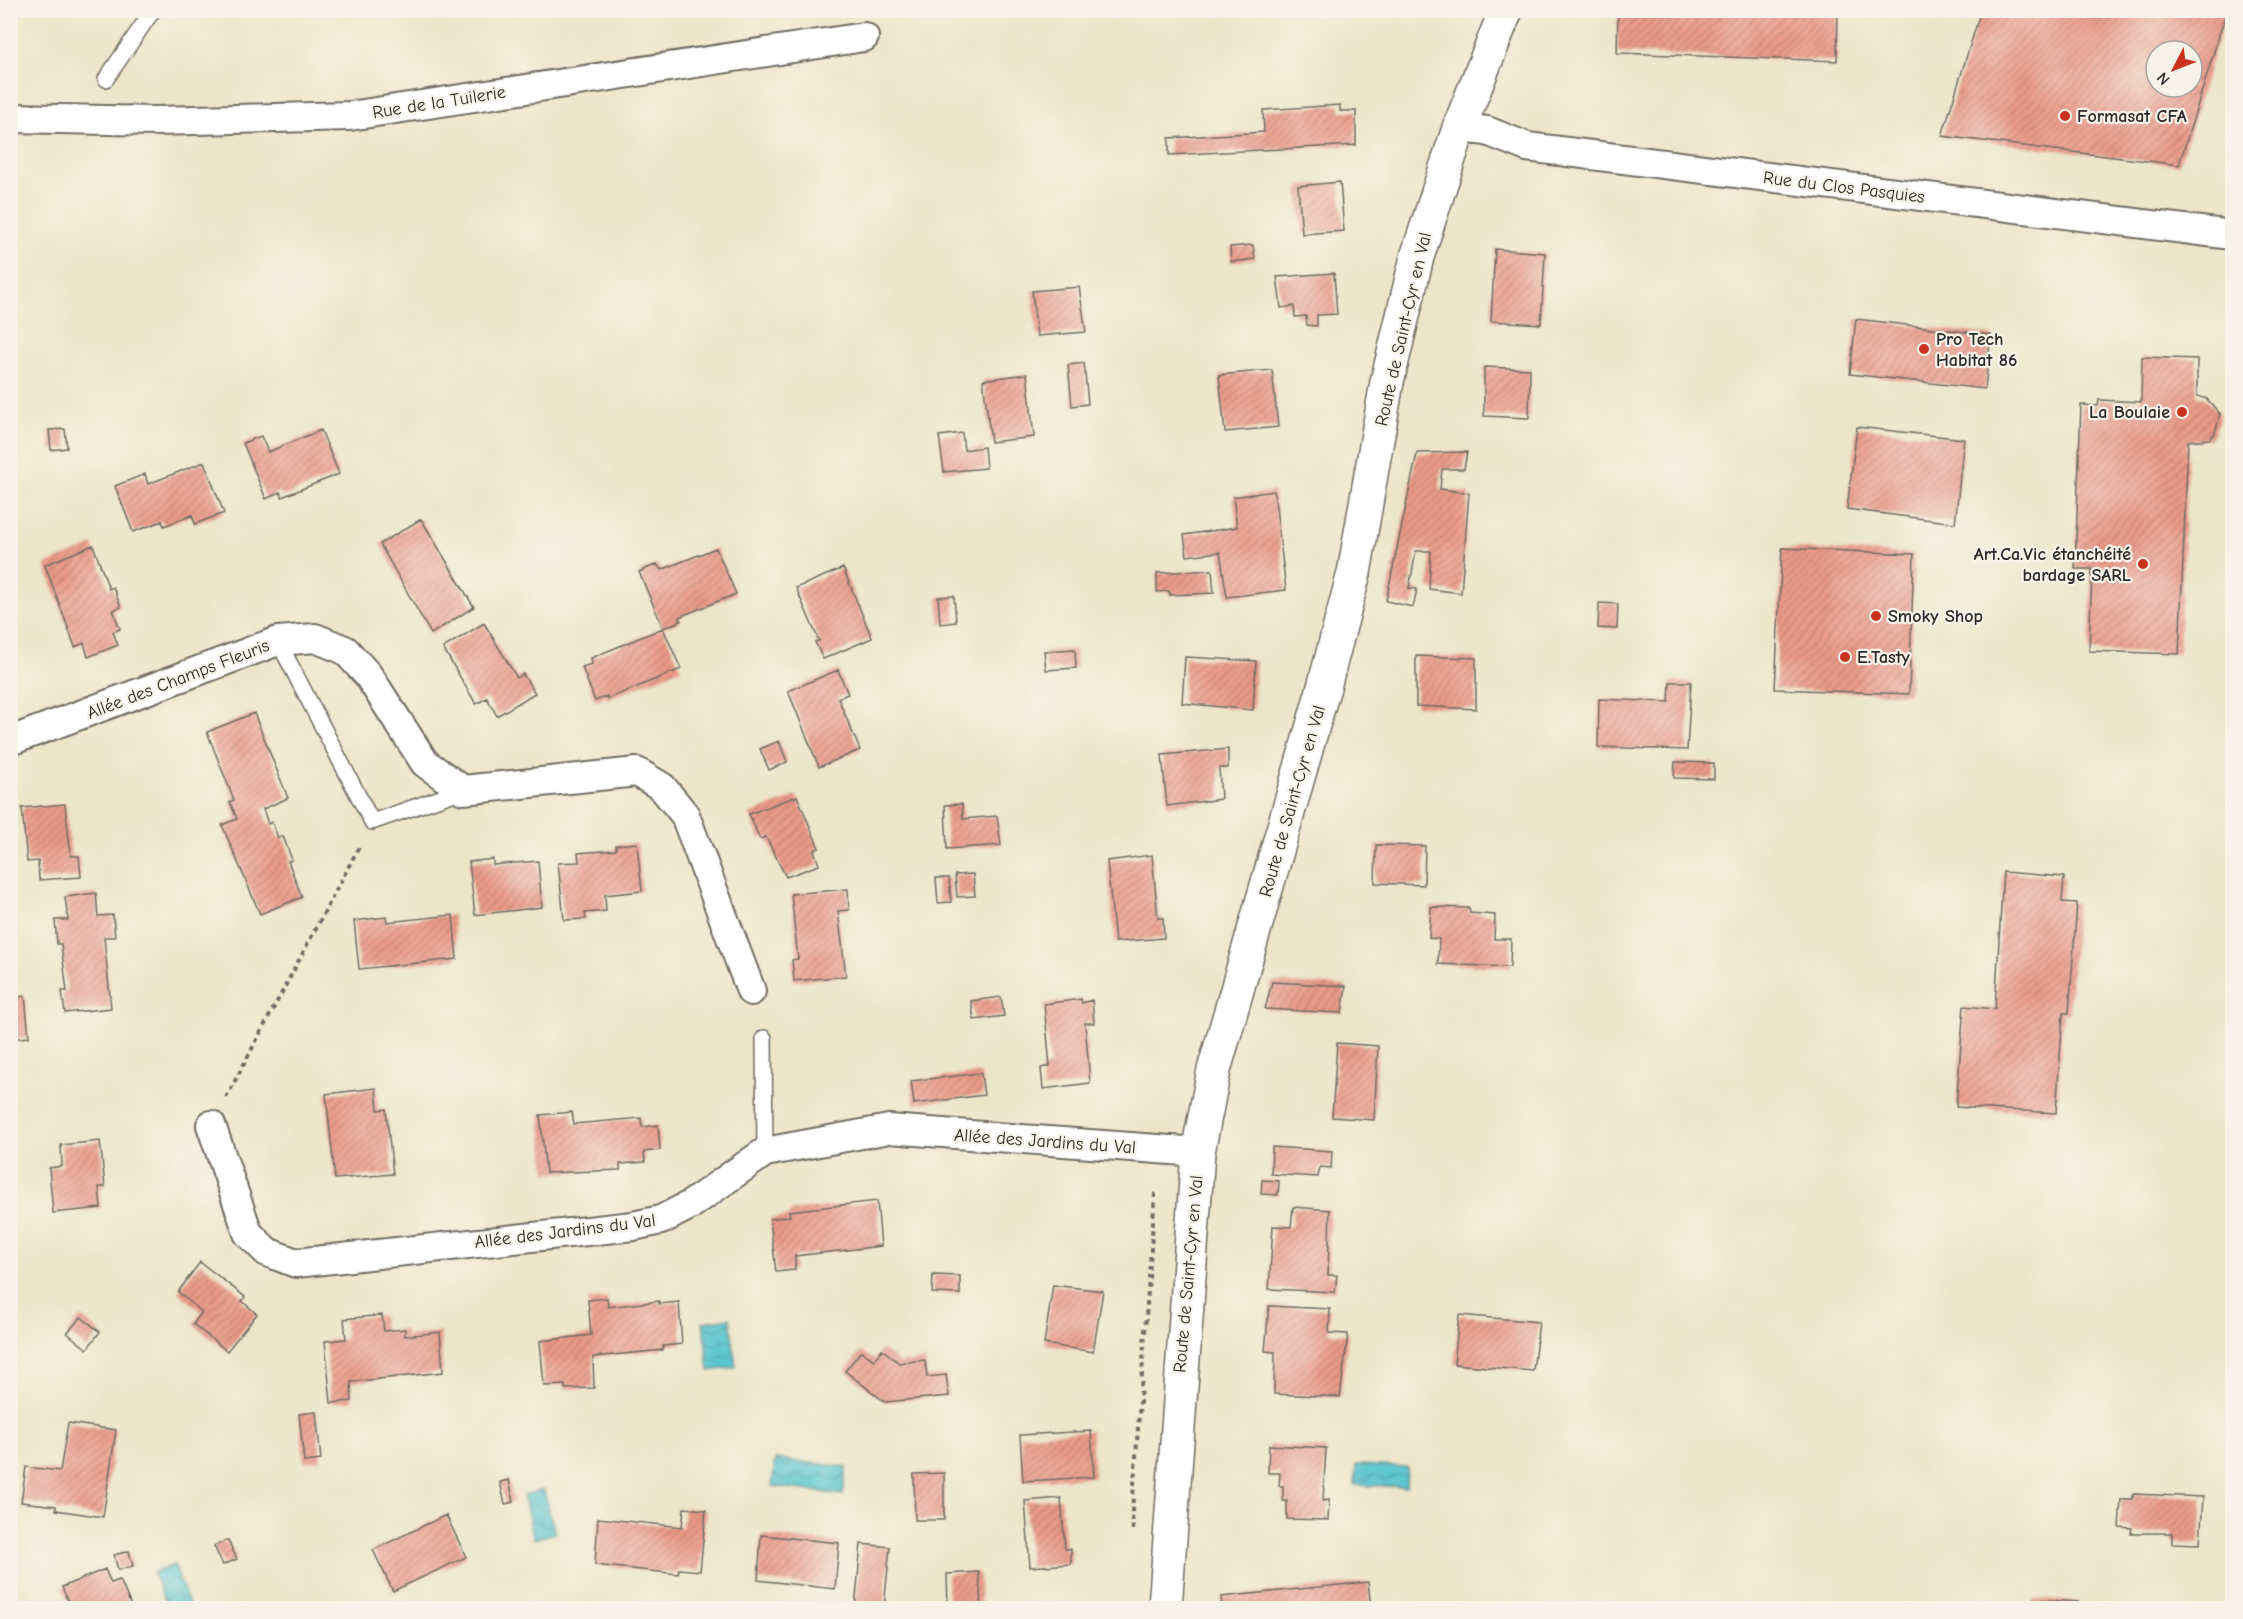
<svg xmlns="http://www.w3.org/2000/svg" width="2243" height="1619" font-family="'Comic Neue',sans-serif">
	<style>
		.water { fill: url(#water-waves); stroke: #40787c; stroke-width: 1.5 }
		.building { fill: url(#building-hatch); fill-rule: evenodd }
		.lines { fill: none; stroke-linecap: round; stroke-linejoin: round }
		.lane-casing { stroke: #6f6c62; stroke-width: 18 }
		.street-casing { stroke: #6f6c62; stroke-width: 32 }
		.secondary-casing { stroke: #6f6c62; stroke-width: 36 }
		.path { stroke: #6f6c62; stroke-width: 4; stroke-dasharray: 4.5 4.5; stroke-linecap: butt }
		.lane { stroke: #fff; stroke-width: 15 }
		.street { stroke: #fff; stroke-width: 28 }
		.secondary { stroke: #fff; stroke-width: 33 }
		.poi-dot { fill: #c8321e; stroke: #f7f3e8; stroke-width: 2 }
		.labels { text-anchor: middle; stroke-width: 4.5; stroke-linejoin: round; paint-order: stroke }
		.street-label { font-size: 18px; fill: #2b2b2b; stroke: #f7f3e8 }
		.poi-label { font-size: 18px; font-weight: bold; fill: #2b2b2b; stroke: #f7f3e8; text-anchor: start }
	</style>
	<defs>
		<pattern id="water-waves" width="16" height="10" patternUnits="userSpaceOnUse" patternTransform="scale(1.5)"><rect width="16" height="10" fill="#56c4cd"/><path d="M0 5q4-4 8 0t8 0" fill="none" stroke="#479fa7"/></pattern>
		<pattern id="building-hatch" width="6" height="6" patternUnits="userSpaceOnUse" patternTransform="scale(1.5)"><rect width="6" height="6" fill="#eb9a89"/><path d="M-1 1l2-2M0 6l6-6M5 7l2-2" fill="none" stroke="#bf7e70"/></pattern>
	</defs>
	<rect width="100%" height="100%" fill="#f7f3e8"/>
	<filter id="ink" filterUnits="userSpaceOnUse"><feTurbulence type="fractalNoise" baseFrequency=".0167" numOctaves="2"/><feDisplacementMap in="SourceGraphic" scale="12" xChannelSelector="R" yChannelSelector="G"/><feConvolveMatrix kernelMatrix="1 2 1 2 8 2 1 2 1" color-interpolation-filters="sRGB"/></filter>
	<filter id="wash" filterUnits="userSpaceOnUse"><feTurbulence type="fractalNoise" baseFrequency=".008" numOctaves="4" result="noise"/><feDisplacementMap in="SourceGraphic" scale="24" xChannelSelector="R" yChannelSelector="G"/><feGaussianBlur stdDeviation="1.35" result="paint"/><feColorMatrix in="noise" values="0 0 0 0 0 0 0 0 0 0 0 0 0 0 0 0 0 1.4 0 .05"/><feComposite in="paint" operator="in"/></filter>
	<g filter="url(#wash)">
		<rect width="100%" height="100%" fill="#ece5c8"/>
		<path class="water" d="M 730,1318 L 736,1367 L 709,1371 L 703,1322 Z
			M 775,1459 L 846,1467 L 843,1495 L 772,1486 Z
			M 1356,1465 L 1407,1467 L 1406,1487 L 1355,1485 Z
			M 544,1490 L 555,1533 L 534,1539 L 523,1495 Z
			M 174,1565 L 190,1606 L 168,1608 L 153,1573 Z"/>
		<g id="blocks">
			<path class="building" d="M 1618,10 L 1838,10 L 1837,61 L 1617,53 Z
				M 1981,10 L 2227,10 L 2179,165 L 1942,136 ZM 2156,51 L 2192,51 L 2192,87 L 2156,87 Z
				M 1340,105 L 1340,111 L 1356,111 L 1356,145 L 1169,155 L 1169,138 L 1264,132 L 1263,110 Z
				M 1340,182 L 1344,231 L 1302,234 L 1298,186 Z
				M 1253,245 L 1255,259 L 1231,262 L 1230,247 Z
				M 1495,249 L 1545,253 L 1541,324 L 1491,321 Z
				M 1334,273 L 1337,314 L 1317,315 L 1317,326 L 1307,325 L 1306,316 L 1295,317 L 1294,306 L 1281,308 L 1277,277 Z
				M 1079,287 L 1086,332 L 1037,336 L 1032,291 Z
				M 1856,319 L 1991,335 L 1985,389 L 1850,374 Z
				M 2142,357 L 2197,359 L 2197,396 L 2207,399 L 2220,414 L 2215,433 L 2209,439 L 2188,441 L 2179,654 L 2089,651 L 2092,569 L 2075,569 L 2081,405 L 2098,406 L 2099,400 L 2141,402 Z
				M 1084,363 L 1088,404 L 1072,406 L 1068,365 Z
				M 1484,367 L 1530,369 L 1529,418 L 1484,416 Z
				M 1272,370 L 1278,427 L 1225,432 L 1219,375 Z
				M 1027,374 L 1034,437 L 991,442 L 983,380 Z
				M 1857,427 L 1964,439 L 1955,523 L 1847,509 Z
				M 65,429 L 67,448 L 51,450 L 49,430 Z
				M 321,430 L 339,474 L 282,497 L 280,492 L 266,499 L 243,443 L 261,436 L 268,452 Z
				M 962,433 L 964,450 L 984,447 L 986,468 L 944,472 L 939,436 Z
				M 1467,452 L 1464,469 L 1442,469 L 1440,489 L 1469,493 L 1461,593 L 1429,589 L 1431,551 L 1416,551 L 1409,588 L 1417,589 L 1413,607 L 1386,601 L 1417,453 Z
				M 204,462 L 224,513 L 195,524 L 192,515 L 164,526 L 162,521 L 133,532 L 115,486 L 145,474 L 148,484 Z
				M 1274,491 L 1286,590 L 1227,597 L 1220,552 L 1187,556 L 1184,535 L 1237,527 L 1233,497 Z
				M 421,519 L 474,607 L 431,634 L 380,544 Z
				M 93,545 L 109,589 L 113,587 L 121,607 L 113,610 L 120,629 L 113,632 L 118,645 L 88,657 L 84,643 L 75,647 L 45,565 Z
				M 716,548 L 736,594 L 679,617 L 681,621 L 663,628 L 681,669 L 607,699 L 607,696 L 595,701 L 582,667 L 592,664 L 591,658 L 663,628 L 639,572 L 657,564 L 661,570 Z
				M 1782,548 L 1914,554 L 1909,694 L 1775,689 Z
				M 843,568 L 872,638 L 823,659 L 815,642 L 819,641 L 796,588 Z
				M 1212,570 L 1214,593 L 1170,595 L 1169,591 L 1157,592 L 1157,573 Z
				M 954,596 L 956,622 L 940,624 L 938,597 Z
				M 1599,603 L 1618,604 L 1617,629 L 1598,628 Z
				M 484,623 L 517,678 L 523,674 L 535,693 L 497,716 L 487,698 L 476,704 L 443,648 Z
				M 1075,649 L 1076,668 L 1046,670 L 1044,651 Z
				M 1416,656 L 1476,658 L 1476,709 L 1416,706 Z
				M 1185,657 L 1256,661 L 1253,710 L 1182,703 Z
				M 838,670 L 848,694 L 838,698 L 860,750 L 819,767 L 788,691 Z
				M 1670,682 L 1691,682 L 1687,750 L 1598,747 L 1599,699 L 1669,702 Z
				M 254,713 L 288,798 L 263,809 L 268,824 L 272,822 L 278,838 L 283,836 L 292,860 L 288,861 L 302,897 L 260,914 L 222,825 L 237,819 L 230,802 L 234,800 L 207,732 Z
				M 779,741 L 787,762 L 769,770 L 760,749 Z
				M 1228,749 L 1228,768 L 1219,768 L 1221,799 L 1167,806 L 1162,755 Z
				M 1675,762 L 1714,763 L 1714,779 L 1674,778 Z
				M 797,796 L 819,848 L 814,850 L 819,865 L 786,877 L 766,837 L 760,839 L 749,814 Z
				M 65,804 L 71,856 L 79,856 L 81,877 L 39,880 L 38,861 L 27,862 L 22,808 Z
				M 962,804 L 963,819 L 997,816 L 1001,845 L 947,849 L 945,805 Z
				M 637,843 L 642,891 L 605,895 L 606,911 L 585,913 L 586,919 L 564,920 L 558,863 L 579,862 L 578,853 L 616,850 L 616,845 Z
				M 1376,845 L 1425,846 L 1424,885 L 1375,883 Z
				M 1152,855 L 1158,918 L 1163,918 L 1164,938 L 1115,942 L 1107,861 Z
				M 493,859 L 493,865 L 538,861 L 542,907 L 475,915 L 469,862 Z
				M 2003,872 L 2064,877 L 2062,902 L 2077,903 L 2069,1013 L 2063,1013 L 2056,1113 L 1956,1107 L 1964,1006 L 1995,1009 Z
				M 973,874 L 975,896 L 957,897 L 955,875 Z
				M 936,878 L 949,878 L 951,902 L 938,903 Z
				M 848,889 L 849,910 L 838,911 L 846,976 L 794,981 L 792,960 L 798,959 L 791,894 Z
				M 96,893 L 98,916 L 113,915 L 115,937 L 104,937 L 111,1008 L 65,1013 L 62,991 L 67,991 L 61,944 L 57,944 L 55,920 L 68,920 L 65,897 Z
				M 1431,907 L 1469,908 L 1470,913 L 1495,915 L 1494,939 L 1511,939 L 1510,967 L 1438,964 L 1439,939 L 1429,938 Z
				M 453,915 L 457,959 L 359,969 L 354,921 L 386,917 L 387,922 Z
				M 1272,982 L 1346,986 L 1342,1013 L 1265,1009 Z
				M 25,996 L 29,1037 L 10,1039 L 10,998 Z
				M 1001,997 L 1004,1016 L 974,1020 L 971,1001 Z
				M 1081,999 L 1082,1003 L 1092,1000 L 1094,1023 L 1085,1023 L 1090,1083 L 1043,1089 L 1041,1068 L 1050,1066 L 1044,1004 Z
				M 1337,1043 L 1378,1046 L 1374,1120 L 1332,1117 Z
				M 981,1073 L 984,1095 L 914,1104 L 911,1081 Z
				M 376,1088 L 378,1110 L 386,1109 L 393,1174 L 335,1179 L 326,1094 Z
				M 2231,1107 L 2232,1107 L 2232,1181 L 2226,1180 Z
				M 572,1112 L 574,1124 L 641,1118 L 642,1127 L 658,1125 L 660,1150 L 644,1152 L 645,1162 L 620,1164 L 620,1170 L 546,1173 L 540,1115 Z
				M 100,1141 L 105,1187 L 99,1187 L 101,1208 L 53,1213 L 49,1168 L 62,1166 L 61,1145 Z
				M 1272,1147 L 1332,1151 L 1331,1168 L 1320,1167 L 1318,1177 L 1271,1174 Z
				M 1262,1180 L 1279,1181 L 1278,1195 L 1261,1194 Z
				M 877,1201 L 881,1246 L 795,1256 L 795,1270 L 776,1272 L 770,1219 L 790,1216 L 789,1211 Z
				M 1293,1207 L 1330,1210 L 1328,1275 L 1337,1275 L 1335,1292 L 1269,1289 L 1273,1226 L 1291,1227 Z
				M 200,1262 L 245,1297 L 242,1301 L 257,1314 L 227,1351 L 193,1324 L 202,1312 L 178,1292 Z
				M 933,1275 L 960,1276 L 960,1294 L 932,1293 Z
				M 1053,1285 L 1103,1291 L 1093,1352 L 1044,1344 Z
				M 607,1298 L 608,1307 L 659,1301 L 659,1304 L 679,1302 L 682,1344 L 663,1346 L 663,1350 L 593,1357 L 594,1388 L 565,1389 L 565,1385 L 544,1386 L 540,1341 L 591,1335 L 588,1300 Z
				M 1269,1306 L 1330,1309 L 1329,1333 L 1348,1334 L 1340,1397 L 1274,1394 L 1275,1352 L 1265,1351 Z
				M 382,1315 L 384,1331 L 405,1329 L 405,1336 L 440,1332 L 443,1372 L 351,1382 L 352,1401 L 331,1403 L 325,1341 L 346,1339 L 344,1319 Z
				M 1459,1315 L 1539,1322 L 1533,1371 L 1454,1364 Z
				M 81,1317 L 100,1332 L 87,1349 L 67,1333 Z
				M 882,1349 L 899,1363 L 925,1360 L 927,1377 L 946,1375 L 949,1396 L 885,1402 L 845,1371 L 861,1351 L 874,1360 Z
				M 316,1412 L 321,1460 L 304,1462 L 299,1414 Z
				M 68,1423 L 116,1430 L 103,1517 L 56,1510 L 56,1506 L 21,1502 L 26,1467 L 60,1471 Z
				M 1091,1431 L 1094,1477 L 1023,1481 L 1020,1435 Z
				M 1269,1445 L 1326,1448 L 1323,1501 L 1329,1500 L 1328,1520 L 1287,1519 L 1287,1501 L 1283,1501 L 1283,1486 L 1279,1486 L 1280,1473 L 1268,1473 Z
				M 944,1473 L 944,1520 L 915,1520 L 914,1474 Z
				M 509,1480 L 514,1502 L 505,1504 L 500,1482 Z
				M 2133,1494 L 2203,1497 L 2200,1544 L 2172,1543 L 2172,1533 L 2131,1533 L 2132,1528 L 2119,1527 L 2121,1499 L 2133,1499 Z
				M 1061,1498 L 1065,1549 L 1071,1549 L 1071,1564 L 1030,1567 L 1025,1501 Z
				M 684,1508 L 706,1510 L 700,1571 L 679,1569 L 678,1574 L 595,1565 L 598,1518 L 682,1527 Z
				M 446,1515 L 466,1557 L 393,1591 L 373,1550 Z
				M 761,1535 L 839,1543 L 835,1589 L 758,1580 Z
				M 228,1540 L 237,1559 L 223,1565 L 214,1546 Z
				M 861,1544 L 890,1547 L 884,1608 L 855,1608 Z
				M 129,1551 L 133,1566 L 118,1570 L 114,1555 Z
				M 105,1569 L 111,1583 L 120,1580 L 132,1608 L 71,1608 L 62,1587 Z
				M 979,1572 L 981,1608 L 948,1608 L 947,1574 Z
				M 1368,1582 L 1371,1608 L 1222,1608 L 1221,1597 Z
				M 2033,1599 L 2078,1602 L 2077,1608 L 2033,1608 Z
				M 375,1603 L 377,1608 L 363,1608 Z"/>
		</g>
	</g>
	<g filter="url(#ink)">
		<use href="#blocks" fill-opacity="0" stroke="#6f6c62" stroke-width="1.5"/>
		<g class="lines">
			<defs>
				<path id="lane" d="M 106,79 L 153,10
					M 278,641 L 372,822 L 463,790
					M 764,1038 L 765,1152"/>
				<path id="street" d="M 10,118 L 156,121 L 350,116 L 864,37
					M 1459,128 L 1487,131 L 1527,147 L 2232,235
					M 10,741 L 278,641 L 315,638 L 345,650 L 368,675 L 425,763 L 463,790 L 637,772 L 662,787 L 685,815 L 751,991
					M 211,1125 L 248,1233 L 267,1252 L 296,1263 L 633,1226 L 661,1220 L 690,1205 L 765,1152 L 889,1129 L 1198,1152"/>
				<path id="secondary" d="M 1165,1608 L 1198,1152 L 1214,1070 L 1324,687 L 1354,573 L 1387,382 L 1417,257 L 1459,128 L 1506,10"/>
			</defs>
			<use href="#lane" class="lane-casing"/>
			<use href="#street" class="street-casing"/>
			<use href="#secondary" class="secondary-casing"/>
			<path class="path" d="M 226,1098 L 360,845
				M 1133,1530 L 1132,1511 L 1155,1194 L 1159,1195"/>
			<use href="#lane" class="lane"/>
			<use href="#street" class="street"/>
			<use href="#secondary" class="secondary"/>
		</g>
	</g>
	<g class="poi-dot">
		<circle cx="2065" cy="116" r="6"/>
		<circle cx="1924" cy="349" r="6"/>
		<circle cx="2182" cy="412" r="6"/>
		<circle cx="2143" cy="564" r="6"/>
		<circle cx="1876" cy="616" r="6"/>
		<circle cx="1845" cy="657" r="6"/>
	</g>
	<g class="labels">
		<g class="street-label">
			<text transform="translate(439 102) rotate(-9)" y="6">Rue de la Tuilerie</text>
			<text transform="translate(1844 187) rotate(7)" y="6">Rue du Clos Pasquies</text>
			<text transform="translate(1403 329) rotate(-77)" y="6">Route de Saint-Cyr en Val</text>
			<text transform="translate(178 679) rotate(-21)" y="6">Allée des Champs Fleuris</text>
			<text transform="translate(1292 801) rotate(-74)" y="6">Route de Saint-Cyr en Val</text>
			<text transform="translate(1045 1141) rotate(4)" y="6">Allée des Jardins du Val</text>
			<text transform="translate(565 1231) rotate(-7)" y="6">Allée des Jardins du Val</text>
			<text transform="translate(1188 1274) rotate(-85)" y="6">Route de Saint-Cyr en Val</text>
		</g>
		<g class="poi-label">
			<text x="2077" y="122">Formasat CFA</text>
			<text x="1936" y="345">Pro Tech<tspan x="1936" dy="21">Habitat 86</tspan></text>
			<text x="2170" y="418" text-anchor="end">La Boulaie</text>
			<text x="2131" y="560" text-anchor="end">Art.Ca.Vic étanchéité<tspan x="2131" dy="21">bardage SARL</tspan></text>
			<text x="1888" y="622">Smoky Shop</text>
			<text x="1857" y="663">E.Tasty</text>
		</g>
	</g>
	<rect width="2243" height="1619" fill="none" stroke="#f7f3e8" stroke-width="36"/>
	<g transform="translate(2174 69) rotate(228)"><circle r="28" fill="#f7f3e8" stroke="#a5a39c" stroke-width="1.5"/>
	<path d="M0-4.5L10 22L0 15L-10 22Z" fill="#c8321e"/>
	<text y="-9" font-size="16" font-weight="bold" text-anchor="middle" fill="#2b2b2b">N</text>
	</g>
</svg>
